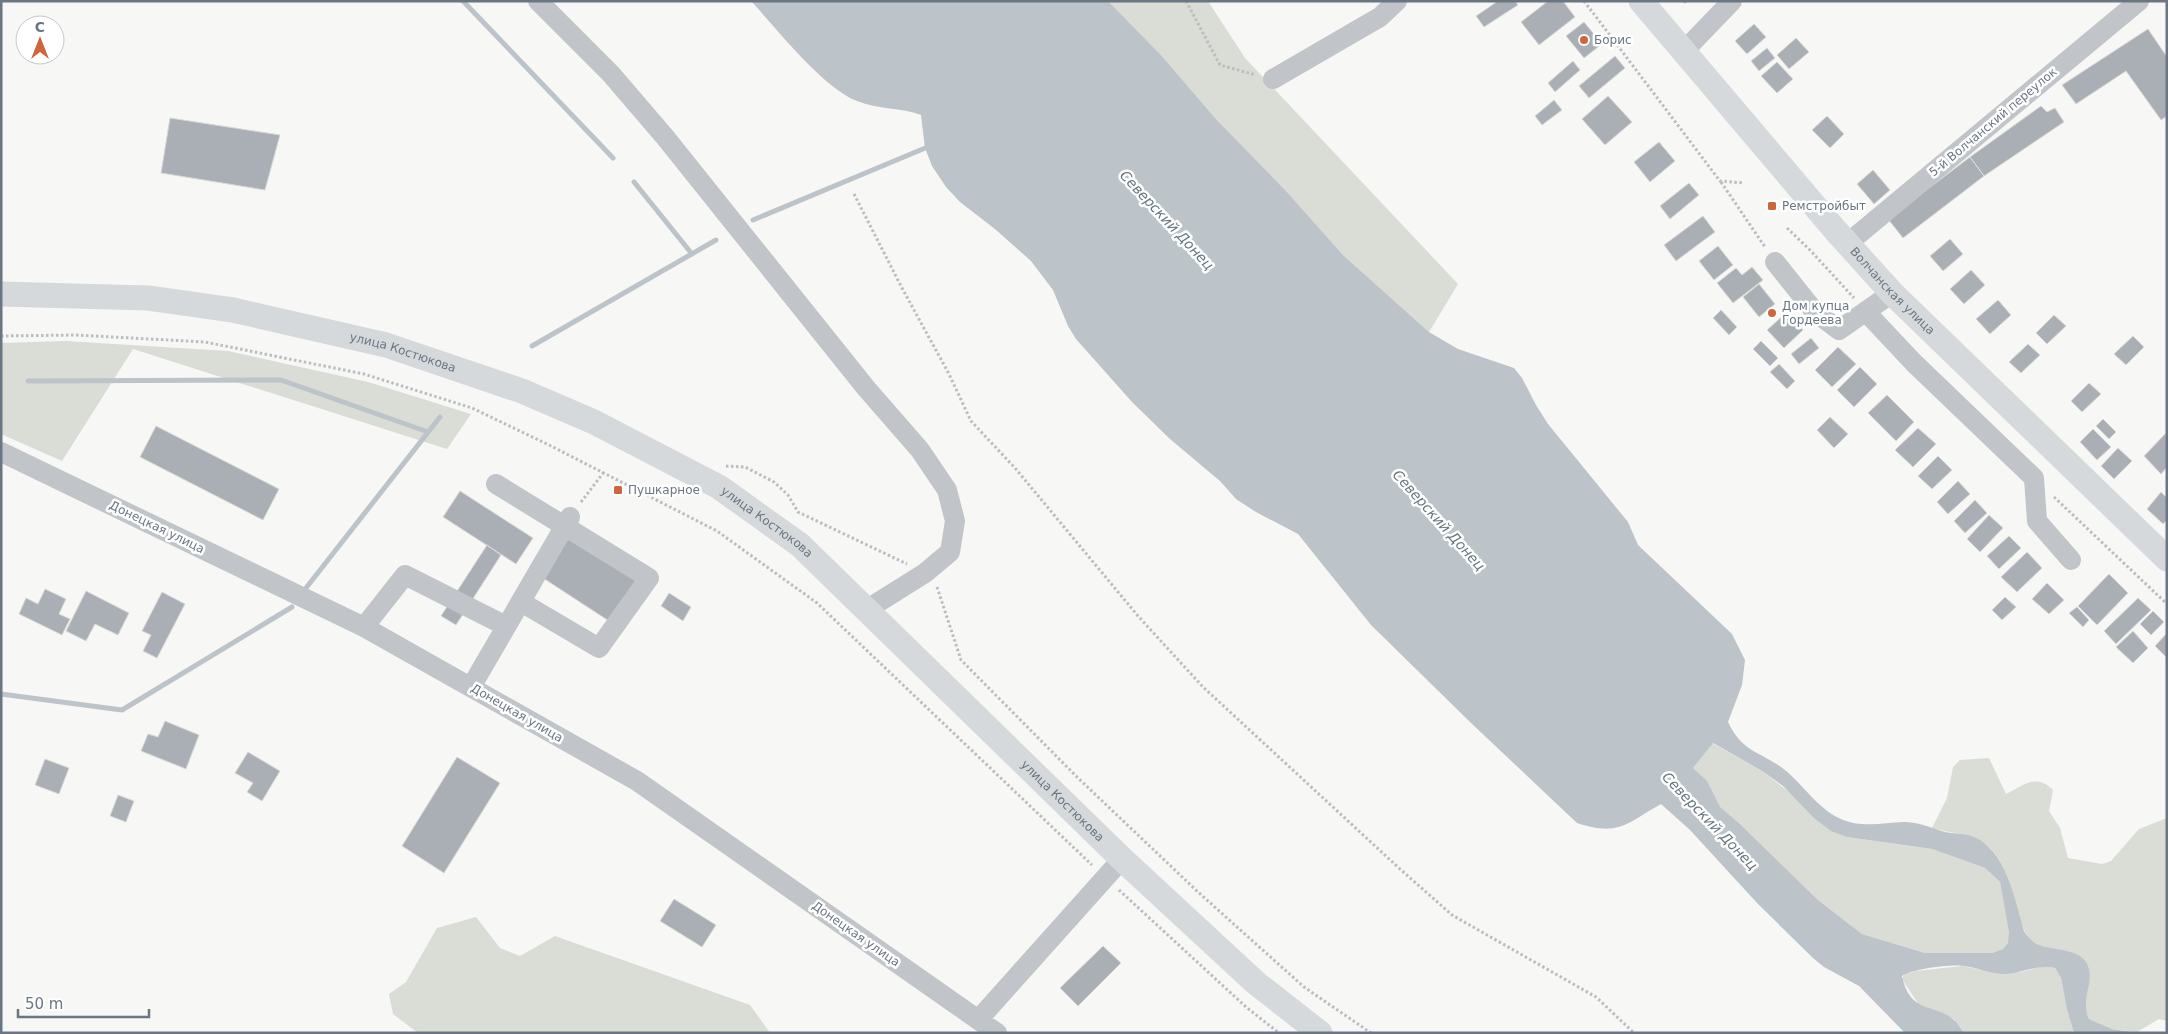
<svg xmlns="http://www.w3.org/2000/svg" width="2168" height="1034" font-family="'DejaVu Sans',sans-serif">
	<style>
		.green { fill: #d9ddd6 }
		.water { fill: #bcc4c9; fill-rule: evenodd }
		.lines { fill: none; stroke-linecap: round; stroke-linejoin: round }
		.stream { stroke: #bcc4c9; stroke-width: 5 }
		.building { fill: #a9afb4; stroke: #d9d9d7 }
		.path { stroke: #bbbdc0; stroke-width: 3; stroke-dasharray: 2.5 2.5; stroke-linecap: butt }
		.minor { stroke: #c1c4c8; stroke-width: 20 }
		.major { stroke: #d5d9dc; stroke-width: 25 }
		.poi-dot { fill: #cf653d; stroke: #fff; stroke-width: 2 }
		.labels { text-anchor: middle; stroke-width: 5; stroke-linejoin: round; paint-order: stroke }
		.poi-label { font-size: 12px; fill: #6a7682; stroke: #fff; text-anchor: start }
		.street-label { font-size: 12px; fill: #6a7682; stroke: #fff }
		.water-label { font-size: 14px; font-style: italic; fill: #66777e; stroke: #fff }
	</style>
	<rect width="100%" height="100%" fill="#f7f7f5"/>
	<path class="green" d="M 1108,1 L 1208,1 L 1245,58 L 1458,284 L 1429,332 L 1343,255 L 1287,192 L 1216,119 L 1161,55 Z
		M 66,341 L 228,351 L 368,382 L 471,414 L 447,449 L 133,349 L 62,461 L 1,434 L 1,343 Z
		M 1712,743 L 1762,771 L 1847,837 L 1932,849 L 1985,868 L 2000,882 L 2009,933 L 2009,943 L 2003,949 L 1992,953 L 1925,953 L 1862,934 L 1818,900 L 1740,824 L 1719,807 L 1693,768 Z
		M 1989,758 L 2006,794 C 2024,785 2036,773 2053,790 L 2049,811 L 2060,828 L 2068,858 L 2102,864 L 2111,861 L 2139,829 L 2167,818 L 2167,1021 L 2159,1019 L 2137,1032 L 2112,1029 L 2089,1019 L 2084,1010 L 2089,979 L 2074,954 C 2062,950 2047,949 2036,944 C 2012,930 2016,864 1984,843 C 1969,834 1950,833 1932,828 L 1947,798 L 1953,767 L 1960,760 Z
		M 476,917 L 500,948 L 520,956 L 555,936 L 750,1005 L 770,1033 L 418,1033 L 393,1014 L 389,994 L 406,982 L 437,928 Z
		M 1962,966 C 1976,969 2011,974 2025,971 C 2038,968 2040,965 2055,968 L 2061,978 L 2067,1010 L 2074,1033 L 1964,1033 L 1954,1019 L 1919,1005 L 1902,979 L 1904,974 L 1916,971 Z"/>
	<path class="water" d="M 751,1 L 1108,1 L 1161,55 L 1216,119 L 1287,192 L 1343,255 L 1429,332 L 1458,349 L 1514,368 L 1522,378 L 1536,405 L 1548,424 L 1628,522 L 1638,545 L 1732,634 L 1745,660 L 1742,685 L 1728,722 C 1742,751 1756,750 1781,767 C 1802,782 1816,808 1841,819 C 1861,828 1883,823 1904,822 C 1918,822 1932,828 1945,832 C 1953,834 1963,833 1971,836 C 2006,847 2015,901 2024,931 C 2028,937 2032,942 2039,945 C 2052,950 2078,949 2086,962 C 2097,980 2079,998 2089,1019 L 2112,1029 L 2138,1033 L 2074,1033 L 2067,1010 L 2061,978 L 2055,968 C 2037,964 2023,973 2005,974 C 1991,974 1977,967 1963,966 C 1951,964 1912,969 1902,976 C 1910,1015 1935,1003 1954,1020 C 1958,1023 1961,1029 1964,1033 L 1905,1033 L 1859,986 L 1824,967 L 1813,958 L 1758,904 L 1690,830 L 1661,804 C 1627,823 1619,837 1577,823 L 1470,722 L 1371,625 L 1298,534 L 1256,512 L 1236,499 L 1220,481 L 1170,439 L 1132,402 L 1076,339 L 1068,326 L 1053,290 L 1031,261 L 995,229 L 960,202 L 946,187 L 932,166 L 925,148 L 921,115 C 901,107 878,110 857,101 C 822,87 778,30 751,1 ZM 1713,743 L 1762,771 L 1783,786 L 1814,818 L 1831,831 L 1847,837 L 1932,849 L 1985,868 L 2000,882 L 2009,933 L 2008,943 L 2003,949 L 1992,953 L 1925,953 L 1862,934 L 1818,900 L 1740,824 L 1720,807 L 1707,781 L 1693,768 Z"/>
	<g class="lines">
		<path class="stream" d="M 463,1 L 613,158
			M 634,182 L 692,254
			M 753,220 L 930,146
			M 532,346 L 716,240
			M 28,381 L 281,380 L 428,432
			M 306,588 L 440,417
			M 1,694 L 122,710 L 292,607"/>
	</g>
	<path class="building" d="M 1498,1 L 1515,1 L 1518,5 L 1484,27 L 1476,16 Z
		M 1548,1 L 1563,1 L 1575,17 L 1539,45 L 1521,22 Z
		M 1584,22 L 1602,44 L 1584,58 L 1566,36 Z
		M 1754,24 L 1766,37 L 1747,54 L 1735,41 Z
		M 2148,29 L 2167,57 L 2167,116 L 2161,120 L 2126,71 L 2076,104 L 2062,85 Z
		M 1796,38 L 1809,52 L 1789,69 L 1777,55 Z
		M 1767,48 L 1775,58 L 1759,71 L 1751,61 Z
		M 1615,56 L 1625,68 L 1589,98 L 1579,86 Z
		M 1573,61 L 1580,70 L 1555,92 L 1548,83 Z
		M 1777,62 L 1793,79 L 1777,93 L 1761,76 Z
		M 1608,96 L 1632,122 L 1605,145 L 1582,119 Z
		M 1554,100 L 1562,110 L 1542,125 L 1535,116 Z
		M 2041,106 L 2047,112 L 2055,108 L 2064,122 L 1984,176 L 1970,157 Z
		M 1827,116 L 1844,134 L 1830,148 L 1812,130 Z
		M 170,118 L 280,135 L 265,190 L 161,173 Z
		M 1659,142 L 1675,161 L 1650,182 L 1634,162 Z
		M 1970,157 L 1984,176 L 1903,238 L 1888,219 Z
		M 1873,170 L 1890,190 L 1874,204 L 1857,184 Z
		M 1689,183 L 1699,195 L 1670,219 L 1660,206 Z
		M 1703,216 L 1715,232 L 1676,261 L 1664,245 Z
		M 1950,239 L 1963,254 L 1943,271 L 1930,256 Z
		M 1718,246 L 1733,265 L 1714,280 L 1699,261 Z
		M 1752,267 L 1763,280 L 1733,303 L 1717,283 L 1736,268 L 1742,275 Z
		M 1971,270 L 1985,285 L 1964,304 L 1950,289 Z
		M 1759,284 L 1775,304 L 1759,317 L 1743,297 Z
		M 1998,300 L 2011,315 L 1990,334 L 1976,319 Z
		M 1721,310 L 1737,327 L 1729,335 L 1713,318 Z
		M 1787,312 L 1803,330 L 1784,348 L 1767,330 Z
		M 2054,315 L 2066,326 L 2047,344 L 2036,333 Z
		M 2133,336 L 2144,347 L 2126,365 L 2114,354 Z
		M 1811,338 L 1819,348 L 1799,364 L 1791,354 Z
		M 1761,341 L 1778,358 L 1770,366 L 1753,349 Z
		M 2028,344 L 2040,355 L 2021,373 L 2009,362 Z
		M 1838,347 L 1856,364 L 1832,387 L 1815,370 Z
		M 1779,364 L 1795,381 L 1787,389 L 1770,372 Z
		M 1860,367 L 1877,384 L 1854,407 L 1837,390 Z
		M 2089,383 L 2101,394 L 2082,412 L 2071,401 Z
		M 1887,395 L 1914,422 L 1896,441 L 1868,413 Z
		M 1830,417 L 1848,434 L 1834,448 L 1817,430 Z
		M 2103,419 L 2116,432 L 2109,439 L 2096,426 Z
		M 156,426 L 279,489 L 263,520 L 140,457 Z
		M 1918,428 L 1936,444 L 1913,467 L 1895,450 Z
		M 2093,429 L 2111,447 L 2097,460 L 2080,442 Z
		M 2166,433 L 2167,467 L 2161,474 L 2144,456 Z
		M 2118,448 L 2132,461 L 2114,479 L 2101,466 Z
		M 1938,456 L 1952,470 L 1932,489 L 1918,476 Z
		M 1958,481 L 1970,494 L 1948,514 L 1937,502 Z
		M 460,491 L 533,538 L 516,564 L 443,517 Z
		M 2161,492 L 2167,498 L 2167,520 L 2163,524 L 2147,509 Z
		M 1975,500 L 1987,513 L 1965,533 L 1954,521 Z
		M 1989,515 L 2003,528 L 1980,552 L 1967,539 Z
		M 569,536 L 637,579 L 609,621 L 543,578 Z
		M 2009,536 L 2021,548 L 1999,569 L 1987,556 Z
		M 487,545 L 501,555 L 456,625 L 441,616 Z
		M 2027,552 L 2042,568 L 2017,592 L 2001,577 Z
		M 2109,574 L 2128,593 L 2097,625 L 2078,606 Z
		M 2047,583 L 2064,600 L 2049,614 L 2032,599 Z
		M 45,589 L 66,599 L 59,614 L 70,619 L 62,635 L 19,614 L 26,598 L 38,604 Z
		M 86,591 L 129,613 L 118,635 L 95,624 L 86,641 L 66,631 Z
		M 162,592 L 185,604 L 157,658 L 143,651 L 151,635 L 142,631 Z
		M 669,593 L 691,607 L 683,621 L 661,606 Z
		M 2005,597 L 2016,607 L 2002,620 L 1992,610 Z
		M 2138,598 L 2151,610 L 2116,644 L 2104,631 Z
		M 2077,607 L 2089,620 L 2083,627 L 2069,613 Z
		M 2153,611 L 2164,622 L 2151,635 L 2140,624 Z
		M 2133,631 L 2148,648 L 2133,663 L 2116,647 Z
		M 2167,633 L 2167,658 L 2155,646 Z
		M 165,721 L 199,735 L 186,769 L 141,751 L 148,734 L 158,737 Z
		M 248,752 L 280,771 L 262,801 L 247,792 L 253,783 L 235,773 Z
		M 457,757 L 500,783 L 444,873 L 402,846 Z
		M 45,759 L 69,768 L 59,794 L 35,785 Z
		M 118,795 L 134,801 L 126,822 L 110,816 Z
		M 674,899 L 716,925 L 702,947 L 660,921 Z
		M 1103,946 L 1121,963 L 1078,1006 L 1060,988 Z"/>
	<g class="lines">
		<path class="path" d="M 1186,1 L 1220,65 L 1256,75
			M 1584,1 L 1720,181 L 1744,183
			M 1684,1 L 1687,4
			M 1721,182 L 1765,247
			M 854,194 L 902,288 L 949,374 L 971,421 L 1015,468 L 1138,616 L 1203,687 L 1400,869 L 1452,915 L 1596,997 L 1634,1033
			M 1787,228 L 1810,250 L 1854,298
			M 1,336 L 76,335 L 205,342 L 364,374 L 472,408 L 551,446 L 717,531 L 817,603 L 1092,865
			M 726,466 L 745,467 L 774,482 L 788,495 L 798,512 L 907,564
			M 2054,497 L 2167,604
			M 581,502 L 604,472
			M 937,587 L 961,660 L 1078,778 L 1198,892 L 1304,987 L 1371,1033
			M 1119,890 L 1246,1007 L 1279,1033"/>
		<path class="minor" d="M 538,1 L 611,74 L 665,137 L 866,388 L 920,450 L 947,490 L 955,521 L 950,552 L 925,573 L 866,610
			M 1683,52 L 1732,1
			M 1273,79 L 1380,17 L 1397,1
			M 1848,243 L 2139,1
			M 1775,262 L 1815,312 L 1839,330 L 1892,293
			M 1866,312 L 1914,363 L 2034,478 L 2037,521 L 2071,560
			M 1,452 L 364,627 L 637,781 L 997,1033
			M 496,484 L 649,578 L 599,648 L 521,602
			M 364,627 L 405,575 L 506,626
			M 471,687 L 570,517
			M 979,1019 L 1122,859"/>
		<g class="major">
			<path id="s1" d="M 1641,1 L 1836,231 L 1892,293 L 2167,559"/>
			<path id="s2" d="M 1,294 L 148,298 L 233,310 L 386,345 L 522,391 L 594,422 L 719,487 L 800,545 L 1122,859 L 1256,983 L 1320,1033"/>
		</g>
	</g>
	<g class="poi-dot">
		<circle cx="1584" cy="40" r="5"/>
		<rect x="1767" y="201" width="10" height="10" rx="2.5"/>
		<circle cx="1772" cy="313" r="5"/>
		<rect x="613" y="485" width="10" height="10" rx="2.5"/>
	</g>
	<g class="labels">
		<g class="poi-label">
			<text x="1594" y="44">Борис</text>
			<text x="1782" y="210">Ремстройбыт</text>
			<text x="1782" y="310">Дом купца<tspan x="1782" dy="14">Гордеева</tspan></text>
			<text x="628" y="494">Пушкарное</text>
		</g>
		<g class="street-label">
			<text transform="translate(1993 122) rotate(-40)" y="4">5-й Волчанский переулок</text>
			<text dy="4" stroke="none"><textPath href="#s1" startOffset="384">Волчанская улица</textPath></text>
			<text dy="4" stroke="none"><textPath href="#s2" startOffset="408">улица Костюкова</textPath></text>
			<text dy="4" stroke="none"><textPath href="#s2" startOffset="812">улица Костюкова</textPath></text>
			<text transform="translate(157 527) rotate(26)" y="4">Донецкая улица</text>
			<text transform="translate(517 713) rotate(30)" y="4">Донецкая улица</text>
			<text dy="4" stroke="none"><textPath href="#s2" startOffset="1219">улица Костюкова</textPath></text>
			<text transform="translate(856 934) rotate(35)" y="4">Донецкая улица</text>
		</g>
		<g class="water-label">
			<text transform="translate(1167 220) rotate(47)" y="5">Северский Донец</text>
			<text transform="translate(1439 520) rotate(48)" y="5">Северский Донец</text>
			<text transform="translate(1710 821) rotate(46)" y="5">Северский Донец</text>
		</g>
	</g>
	<rect width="2168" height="1034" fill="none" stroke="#6a7682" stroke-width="5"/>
	<g transform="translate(40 40)"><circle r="24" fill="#ffffff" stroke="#c3c8cd"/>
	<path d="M0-4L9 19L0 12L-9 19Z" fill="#cf653d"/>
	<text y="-8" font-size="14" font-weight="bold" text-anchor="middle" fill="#6a7682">С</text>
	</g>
	<path d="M18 1009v8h131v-8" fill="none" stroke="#6a7682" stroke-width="2.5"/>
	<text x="25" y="1009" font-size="15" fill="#6a7682" stroke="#ffffff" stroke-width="4" paint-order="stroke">50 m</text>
</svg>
